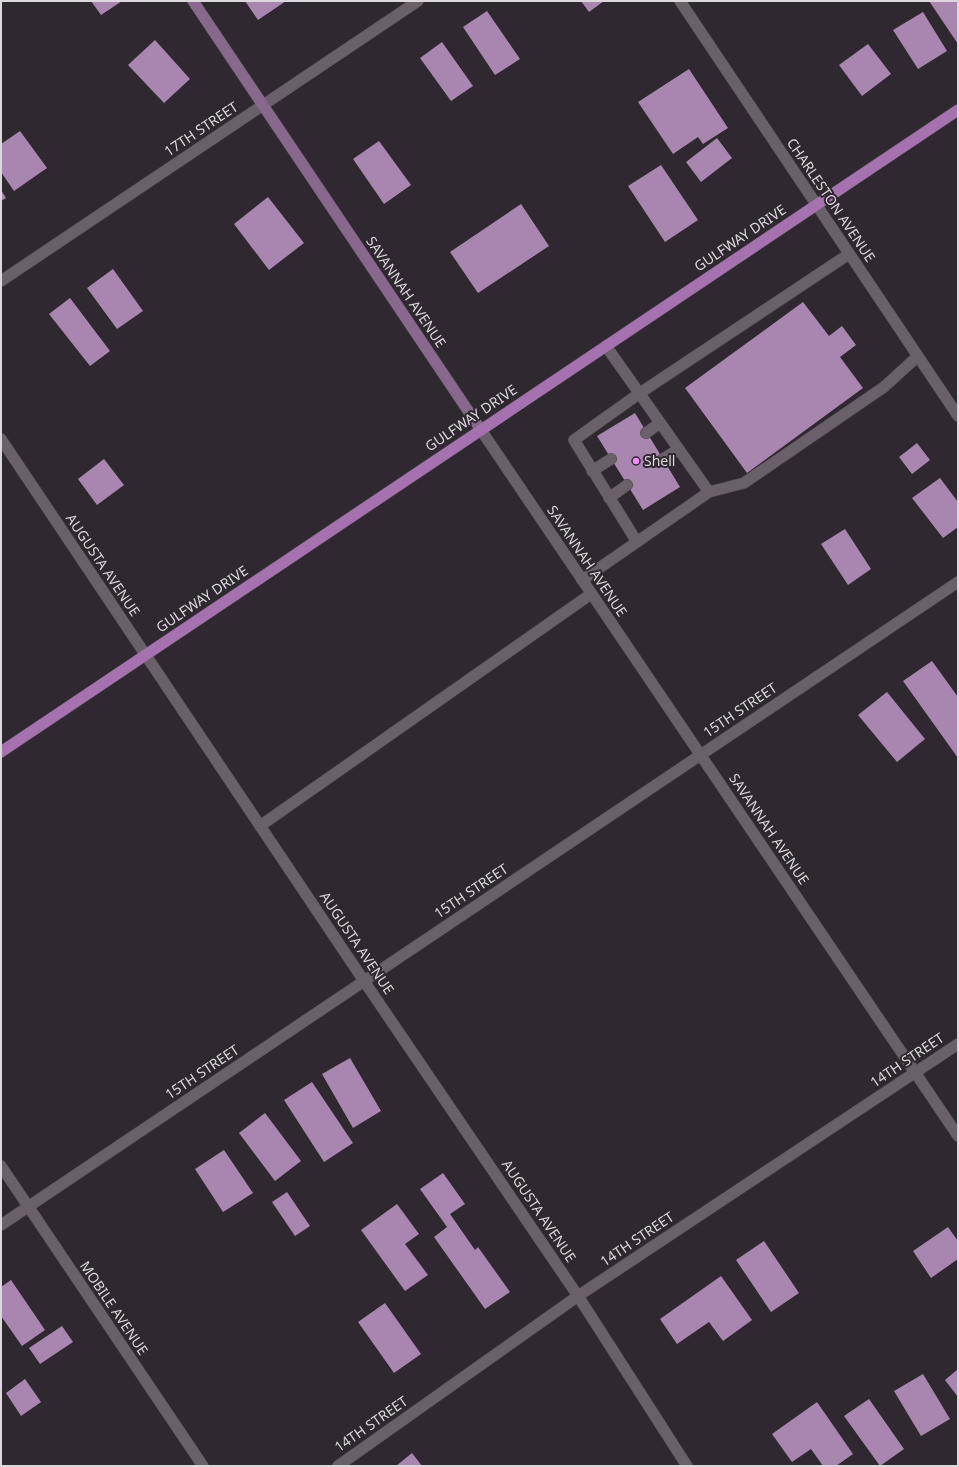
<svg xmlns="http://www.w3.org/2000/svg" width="959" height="1467" font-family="'Noto Sans',sans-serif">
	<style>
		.building { fill: #a986af }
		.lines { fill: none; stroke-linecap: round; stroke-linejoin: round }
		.service-casing { stroke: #4b454c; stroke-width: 12 }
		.minor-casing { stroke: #4b454c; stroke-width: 12 }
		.tertiary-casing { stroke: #4b454c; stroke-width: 12 }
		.secondary-casing { stroke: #4b454c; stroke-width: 12 }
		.primary-casing { stroke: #4b454c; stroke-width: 12 }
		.service { stroke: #69606a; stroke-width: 11 }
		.minor { stroke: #69606a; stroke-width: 11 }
		.tertiary { stroke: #69606a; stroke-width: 11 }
		.secondary { stroke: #88688c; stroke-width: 11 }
		.primary { stroke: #a671af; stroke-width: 11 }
		.poi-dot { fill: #eb8dfb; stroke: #302831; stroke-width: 1.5 }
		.labels { text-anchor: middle; stroke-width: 4; stroke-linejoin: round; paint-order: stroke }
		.street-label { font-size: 14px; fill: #ddd8de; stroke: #302831 }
		.poi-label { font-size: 14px; fill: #ddd8de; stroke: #302831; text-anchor: start }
	</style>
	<rect width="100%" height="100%" fill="#302831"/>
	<path class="building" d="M 91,1 L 122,1 L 101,15 Z
		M 245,1 L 286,1 L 258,20 Z
		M 581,1 L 604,1 L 589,12 Z
		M 929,1 L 958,1 L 958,44 Z
		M 487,11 L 520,59 L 495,75 L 463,27 Z
		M 923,12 L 947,51 L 918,69 L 893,30 Z
		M 155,40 L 190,79 L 164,103 L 128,65 Z
		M 442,42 L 473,86 L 451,101 L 420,58 Z
		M 868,44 L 891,74 L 862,96 L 839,65 Z
		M 689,69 L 728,128 L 703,144 L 698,137 L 673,154 L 638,102 Z
		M 20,131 L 47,168 L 14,191 L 1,172 L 1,144 Z
		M 717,138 L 732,158 L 701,182 L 686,162 Z
		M 379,141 L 411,185 L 384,204 L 353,159 Z
		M 661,165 L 698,220 L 665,242 L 628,186 Z
		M 1,190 L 6,198 L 1,201 Z
		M 268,197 L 304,243 L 269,270 L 234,224 Z
		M 521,204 L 549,246 L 478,293 L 450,252 Z
		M 113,269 L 143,311 L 117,329 L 87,288 Z
		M 70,298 L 110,351 L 90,366 L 49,314 Z
		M 803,302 L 829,336 L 842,326 L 856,345 L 840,357 L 863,388 L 747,473 L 685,388 Z
		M 635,413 L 680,487 L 643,510 L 597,436 Z
		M 917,443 L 930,460 L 912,474 L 899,457 Z
		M 104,459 L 124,485 L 97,505 L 78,479 Z
		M 940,478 L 958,502 L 958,527 L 943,538 L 912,498 Z
		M 845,529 L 871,569 L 848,585 L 821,544 Z
		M 932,661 L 958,697 L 958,758 L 903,681 Z
		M 887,692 L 925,739 L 897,762 L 858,715 Z
		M 350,1058 L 381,1111 L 353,1128 L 322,1074 Z
		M 312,1082 L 353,1143 L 324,1162 L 284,1100 Z
		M 265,1113 L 301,1161 L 275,1181 L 239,1133 Z
		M 224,1150 L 253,1193 L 223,1212 L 195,1169 Z
		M 443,1173 L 465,1204 L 450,1214 L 475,1250 L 478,1247 L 510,1292 L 485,1309 L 434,1237 L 447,1227 L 420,1189 Z
		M 287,1192 L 310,1226 L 295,1236 L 272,1202 Z
		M 397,1204 L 419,1234 L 405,1244 L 428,1275 L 405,1291 L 361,1230 Z
		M 948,1227 L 958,1241 L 958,1259 L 931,1278 L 913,1251 Z
		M 764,1241 L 799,1293 L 771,1312 L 736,1260 Z
		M 721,1276 L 752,1320 L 723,1341 L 709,1322 L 677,1344 L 660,1319 Z
		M 11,1280 L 45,1330 L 22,1346 L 1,1316 L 1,1287 Z
		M 385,1303 L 421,1354 L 394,1373 L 358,1322 Z
		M 62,1326 L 73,1342 L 40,1364 L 29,1348 Z
		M 958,1369 L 958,1397 L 945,1380 Z
		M 923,1374 L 950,1419 L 921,1436 L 894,1391 Z
		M 25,1379 L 41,1402 L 21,1416 L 6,1393 Z
		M 869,1399 L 904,1449 L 880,1466 L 844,1416 Z
		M 817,1402 L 853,1454 L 836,1466 L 823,1466 L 811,1449 L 792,1462 L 772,1434 Z
		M 412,1453 L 422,1466 L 396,1466 Z"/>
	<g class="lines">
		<defs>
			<path id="service" d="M 646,433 L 660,423
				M 663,459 L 679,449
				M 592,471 L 611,459
				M 709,492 L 744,483 L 884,387 L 918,356
				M 609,498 L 627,485
				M 637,542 L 574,440 L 640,393 L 849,254
				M 582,580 L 709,492 L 606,346
				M 260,826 L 591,594"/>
			<path id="minor" d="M 680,1 L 958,416
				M 1,281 L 418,1
				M 1,439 L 364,981 L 578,1296 L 687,1466
				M 1,1166 L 203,1466
				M 1,1225 L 958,582
				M 338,1466 L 578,1296 L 958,1044"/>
			<path id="tertiary" d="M 481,430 L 958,1136"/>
			<path id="secondary" d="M 193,1 L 481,430"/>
			<path id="primary" d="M 1,752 L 958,110"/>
		</defs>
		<use href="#service" class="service-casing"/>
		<use href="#minor" class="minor-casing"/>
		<use href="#tertiary" class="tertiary-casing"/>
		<use href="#secondary" class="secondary-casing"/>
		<use href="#primary" class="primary-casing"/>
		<use href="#service" class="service"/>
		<use href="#minor" class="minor"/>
		<use href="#tertiary" class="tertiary"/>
		<use href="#secondary" class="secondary"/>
		<use href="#primary" class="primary"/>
	</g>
	<circle class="poi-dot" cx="636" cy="461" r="4"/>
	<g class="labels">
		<g class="street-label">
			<text transform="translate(201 129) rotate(-34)" y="5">17TH STREET</text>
			<text transform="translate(831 200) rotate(56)" y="5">CHARLESTON AVENUE</text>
			<text transform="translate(740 238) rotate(-34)" y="5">GULFWAY DRIVE</text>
			<text transform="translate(406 292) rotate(56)" y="5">SAVANNAH AVENUE</text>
			<text transform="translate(471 418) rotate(-34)" y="5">GULFWAY DRIVE</text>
			<text transform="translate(587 561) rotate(56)" y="5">SAVANNAH AVENUE</text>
			<text transform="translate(103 565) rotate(56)" y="5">AUGUSTA AVENUE</text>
			<text transform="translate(202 599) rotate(-34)" y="5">GULFWAY DRIVE</text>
			<text transform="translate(740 710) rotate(-34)" y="5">15TH STREET</text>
			<text transform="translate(769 829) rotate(56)" y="5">SAVANNAH AVENUE</text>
			<text transform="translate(471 891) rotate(-34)" y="5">15TH STREET</text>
			<text transform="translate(357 943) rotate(56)" y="5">AUGUSTA AVENUE</text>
			<text transform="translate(907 1060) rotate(-34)" y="5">14TH STREET</text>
			<text transform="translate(202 1072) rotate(-34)" y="5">15TH STREET</text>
			<text transform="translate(539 1211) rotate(56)" y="5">AUGUSTA AVENUE</text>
			<text transform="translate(637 1239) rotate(-34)" y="5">14TH STREET</text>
			<text transform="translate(114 1308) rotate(56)" y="5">MOBILE AVENUE</text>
			<text transform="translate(371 1424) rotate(-35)" y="5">14TH STREET</text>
		</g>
		<g class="poi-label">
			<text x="644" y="466">Shell</text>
		</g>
	</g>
	<rect width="959" height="1467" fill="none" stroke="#ddd8de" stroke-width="4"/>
</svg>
